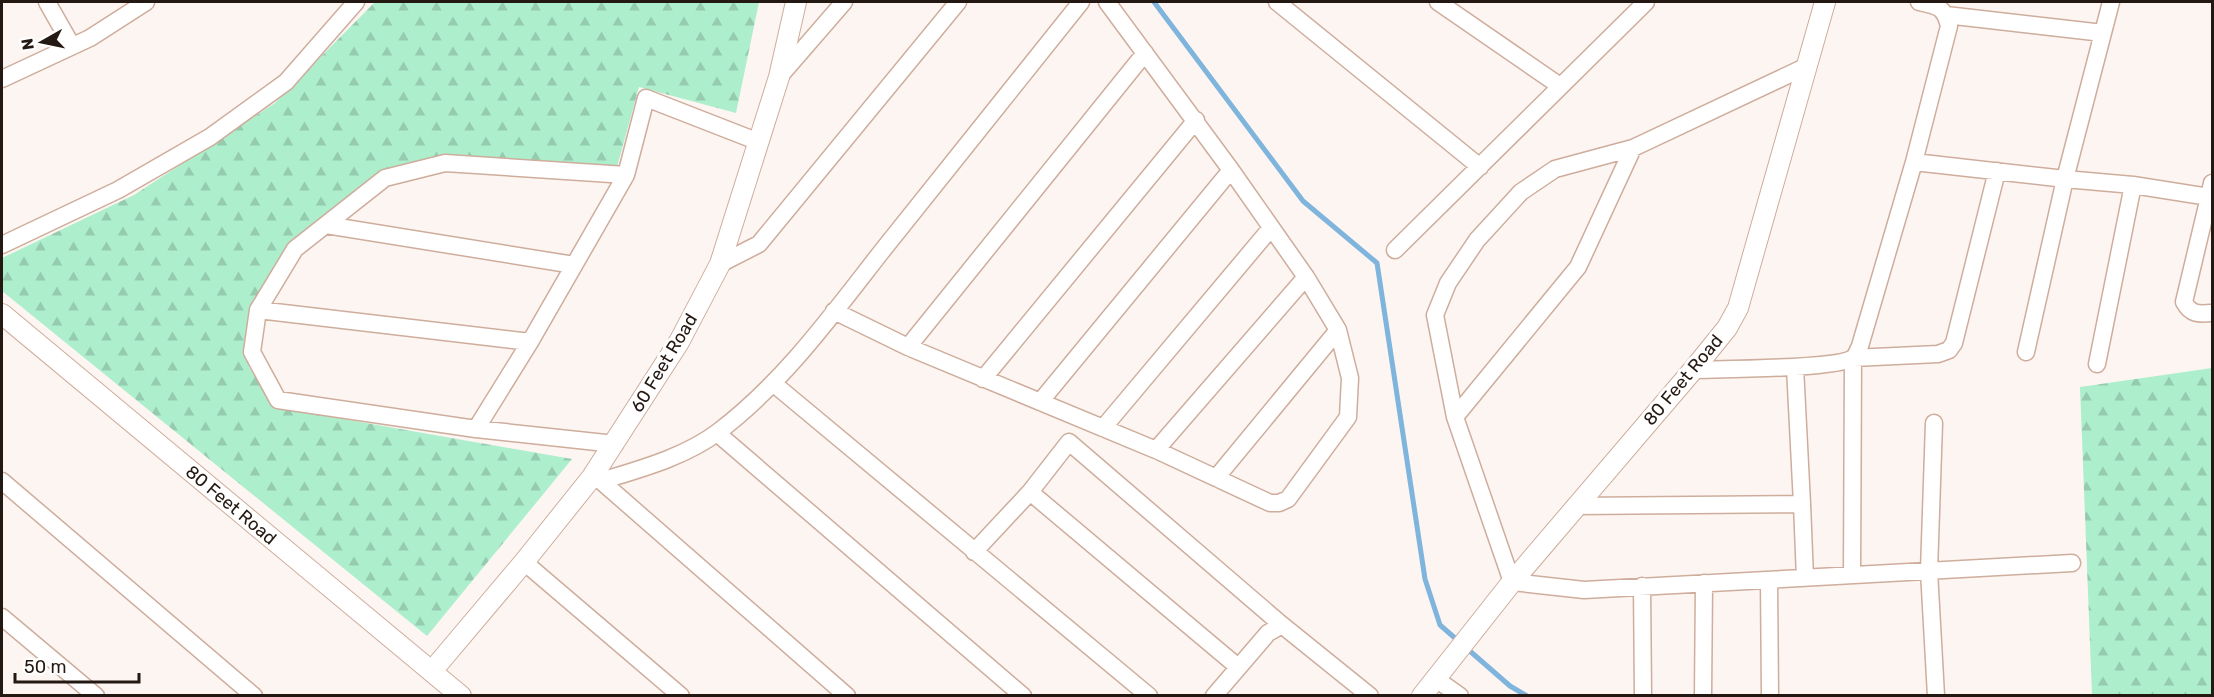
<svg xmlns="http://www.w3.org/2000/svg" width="2214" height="697" font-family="Rubik,sans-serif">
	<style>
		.forest { fill: url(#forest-firs) }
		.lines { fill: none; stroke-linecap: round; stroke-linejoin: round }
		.stream { stroke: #7fb4dc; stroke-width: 5 }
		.minor-casing { stroke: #cead9c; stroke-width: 19 }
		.tertiary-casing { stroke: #cead9c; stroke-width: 22 }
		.minor { stroke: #fff; stroke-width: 16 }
		.tertiary { stroke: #fff; stroke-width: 20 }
		.labels { text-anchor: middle; stroke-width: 6; stroke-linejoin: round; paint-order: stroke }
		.street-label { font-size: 18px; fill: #241812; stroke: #fff }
	</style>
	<defs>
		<pattern id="forest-firs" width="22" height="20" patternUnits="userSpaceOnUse" patternTransform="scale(1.5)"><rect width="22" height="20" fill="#adeecd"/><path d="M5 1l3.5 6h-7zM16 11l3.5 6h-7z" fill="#95cbaf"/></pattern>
	</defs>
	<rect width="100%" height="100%" fill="#fdf5f2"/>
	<path class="forest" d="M 375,2 L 759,2 L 736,113 L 639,87 L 617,167 L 440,160 L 381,175 L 306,233 L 248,326 L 249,367 L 275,407 L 572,459 L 427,636 L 2,291 L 2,258 L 134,195 L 275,103 Z
		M 2212,368 L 2212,695 L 2092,695 L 2080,387 Z"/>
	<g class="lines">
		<path class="stream" d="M 1154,2 L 1303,201 L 1377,263 L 1425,579 L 1440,625 L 1510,686 L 1527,696"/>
		<defs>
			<path id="minor" d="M 47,2 L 72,46
				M 1277,2 L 1480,167
				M 1438,2 L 1560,86
				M 2111,2 L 2065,179 L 2133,185 L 2209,197 L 2212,183
				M 1946,15 L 2103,33
				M 1805,67 L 1633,148 L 1555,169 L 1521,192 L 1477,240 L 1448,283 L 1435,315 L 1455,417 L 1512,582 L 1584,590 L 2072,563
				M 779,77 L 844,2
				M 2,79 L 90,38 L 146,2
				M 1914,162 L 1949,26 C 1944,6 1937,6 1919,2
				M 626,175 L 646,98 L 759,142
				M 2209,197 L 2184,302 C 2191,315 2199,314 2212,313
				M 326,225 L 574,265
				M 2,245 L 118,190 L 210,137 L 286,82 L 356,2
				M 1395,250 L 1646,2
				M 720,264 L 759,244 L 958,2
				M 258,310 L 530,342
				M 834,311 L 908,347 L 1156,450 L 1270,503 L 1279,503 L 1288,499 L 1348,417 L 1350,378 L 1338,330 L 1306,277 L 1231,170 L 1107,2
				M 908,347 L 1145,53
				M 2097,364 L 2133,185
				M 1795,367 L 1802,504
				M 1693,370 C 1719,369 1837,369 1853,358 C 1856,356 1858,350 1860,346 L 1914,162 L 2065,179 L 2026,352
				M 983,379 L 1196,120
				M 774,384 L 1149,696
				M 1040,402 L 1231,170
				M 1455,417 L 1578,267 L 1633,148
				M 1934,423 L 1929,571 L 1936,696
				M 1103,428 L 1271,228
				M 476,429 L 530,342 L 626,175 L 445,163 L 385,178 L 295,249 L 258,310 L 252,352 L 278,400 L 476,429 L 615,444
				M 717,433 L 1023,696
				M 1156,450 L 1306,277
				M 593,477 L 601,481 L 847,696
				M 1216,478 L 1338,330
				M 2,481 L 254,696
				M 601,481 C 640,469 685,457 718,432 C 783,383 832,315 882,251 C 948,168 1015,85 1081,2
				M 1030,492 L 1069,442 L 1282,625
				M 1575,506 L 1802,504 L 1805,578
				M 974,552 L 1030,492 L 1238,667
				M 524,562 L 681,696
				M 1852,575 L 1853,358 L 1938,354 L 1949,350 L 1954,343 L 1997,171
				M 1769,580 L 1770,696
				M 1642,586 L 1643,696
				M 2,617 L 96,696
				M 1436,679 L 1460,696
				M 1214,696 L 1268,633 L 1282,625 L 1370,696
				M 1703,696 L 1704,583"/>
			<path id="tertiary" d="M 2,314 L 461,696
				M 432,671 L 524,562 L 592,477 L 679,342 L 720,264 L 779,77 L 796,2
				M 1422,696 L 1512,582 L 1693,370 L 1727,328 L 1738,308 L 1825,2"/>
		</defs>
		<use href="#minor" class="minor-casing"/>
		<use href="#tertiary" class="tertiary-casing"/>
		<use href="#minor" class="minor"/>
		<use href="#tertiary" class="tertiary"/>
	</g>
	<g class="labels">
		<g class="street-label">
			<text transform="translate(664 363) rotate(-59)" y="6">60 Feet Road</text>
			<text transform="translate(1683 380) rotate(-50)" y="6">80 Feet Road</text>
			<text transform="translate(231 505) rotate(40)" y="6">80 Feet Road</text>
		</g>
	</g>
	<rect width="2214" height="697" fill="none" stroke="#241812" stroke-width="6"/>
	<g transform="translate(42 42) rotate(261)" stroke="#ffffff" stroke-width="4.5" paint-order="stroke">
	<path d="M0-4.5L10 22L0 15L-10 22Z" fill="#241812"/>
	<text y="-9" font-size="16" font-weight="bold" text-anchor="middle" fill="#241812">N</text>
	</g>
	<path d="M15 673v9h124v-9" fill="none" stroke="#241812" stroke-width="3"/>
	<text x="24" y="673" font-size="18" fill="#241812" stroke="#ffffff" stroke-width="4.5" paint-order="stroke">50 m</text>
</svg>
